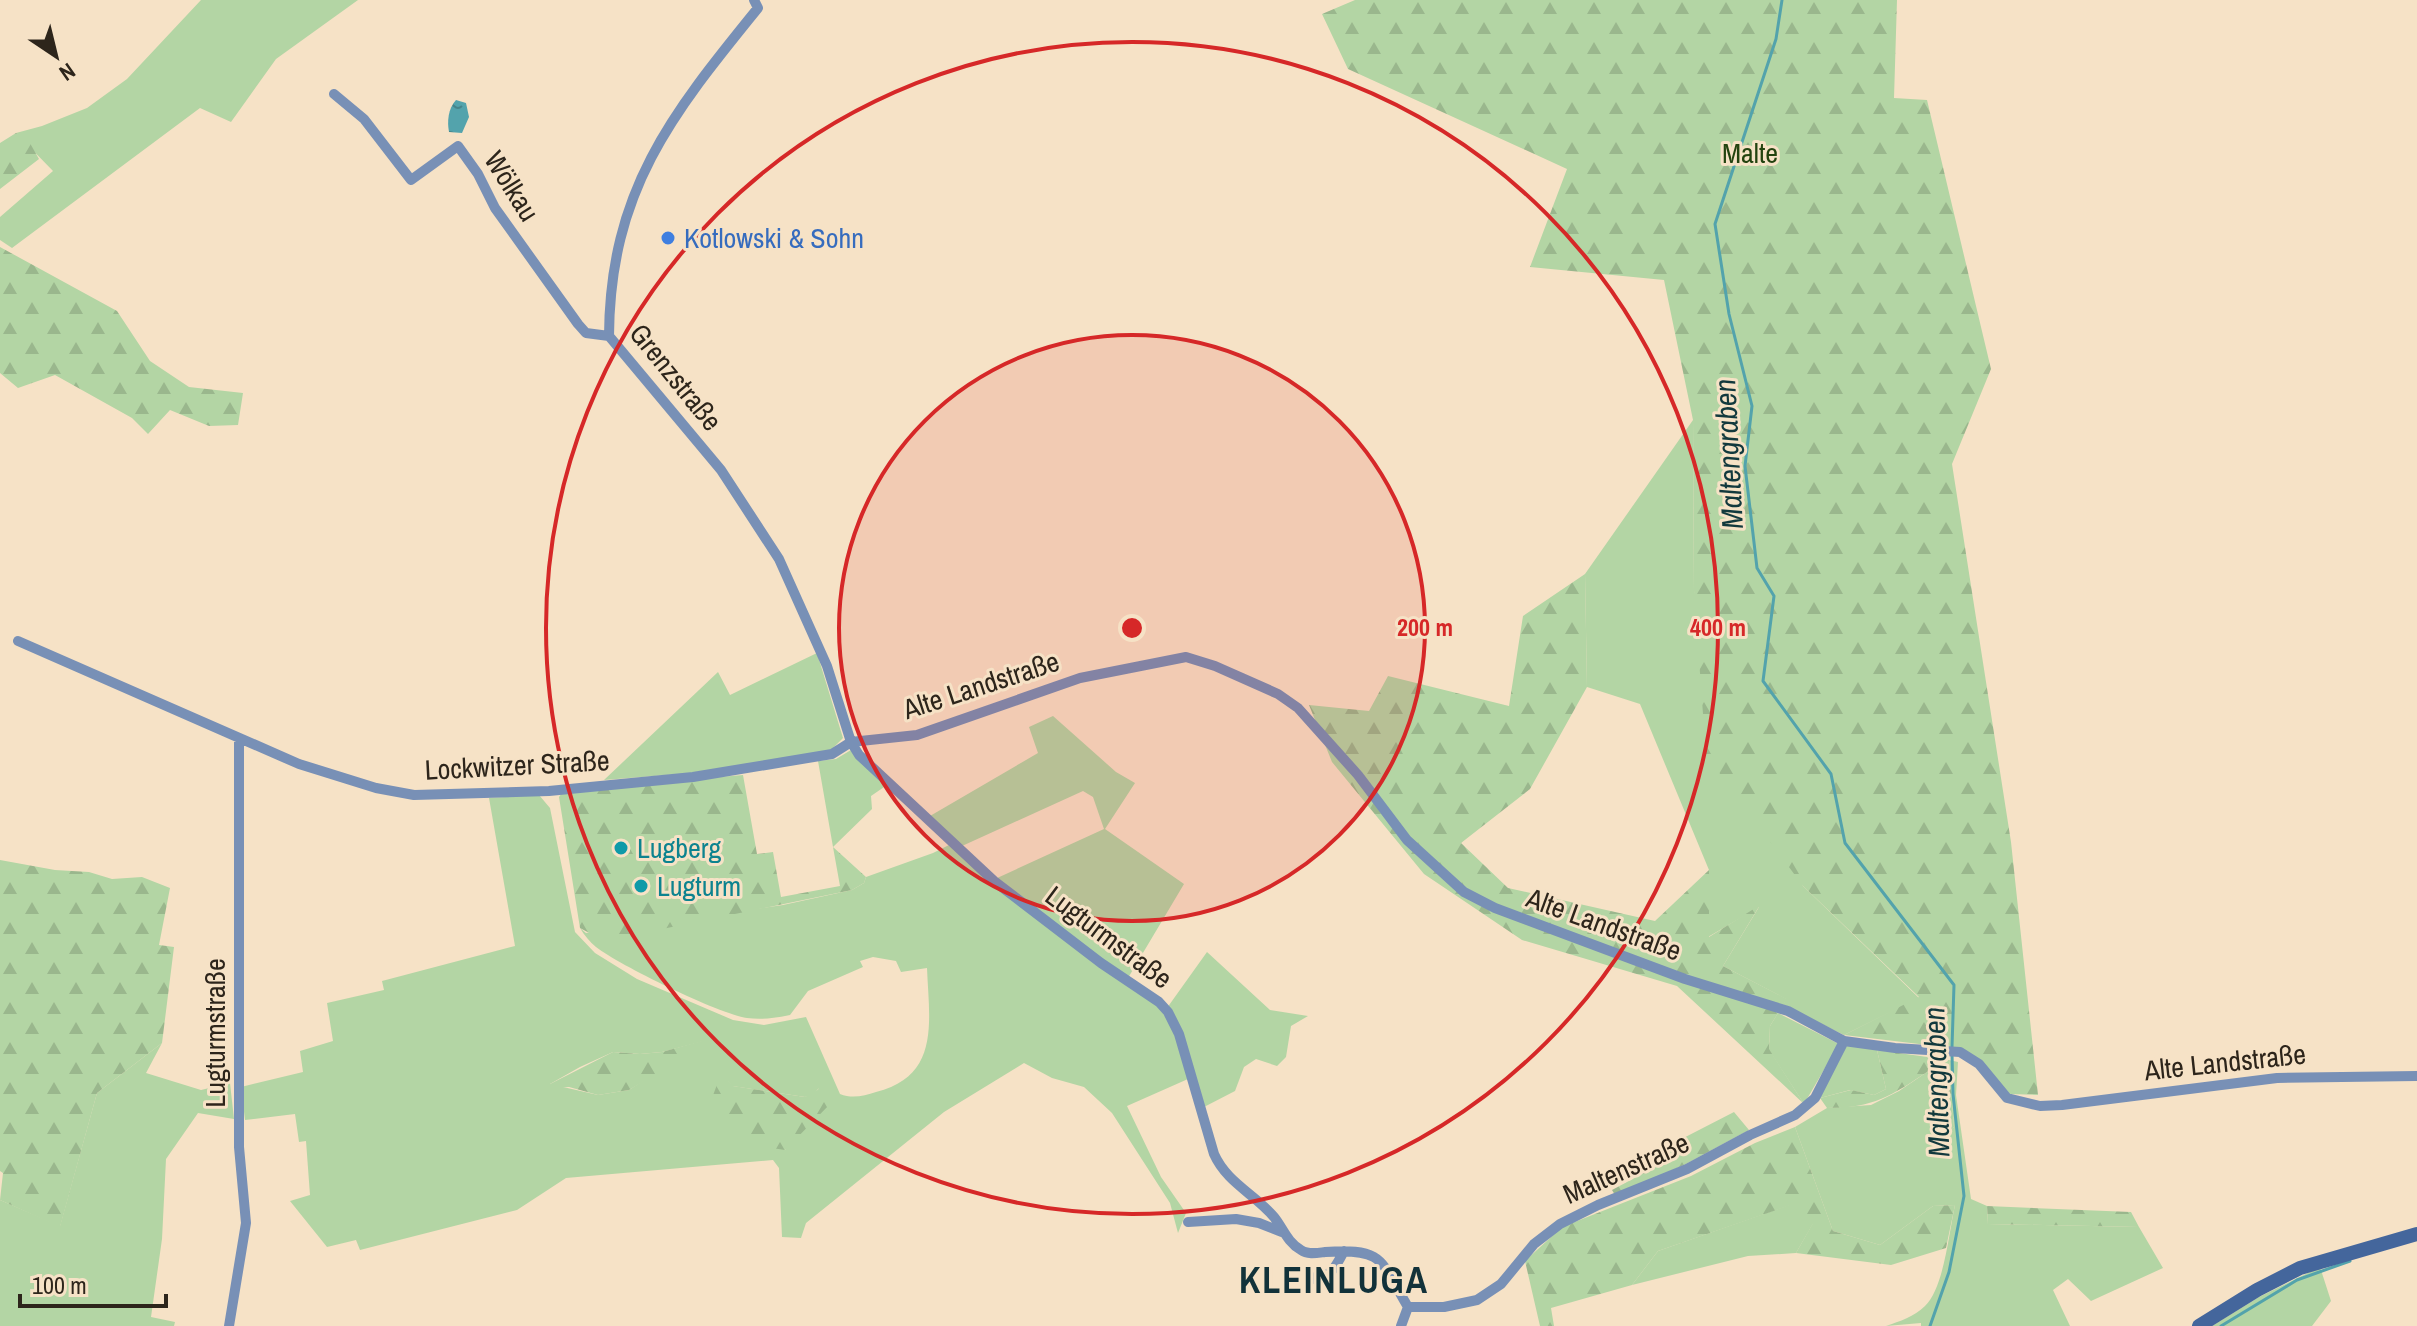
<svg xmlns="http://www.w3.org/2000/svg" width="2417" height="1326" font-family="'Archivo Narrow',sans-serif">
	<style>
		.grass { fill: #b3d5a4; fill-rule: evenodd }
		.forest { fill: url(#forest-firs) }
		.water { fill: url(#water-ripples) }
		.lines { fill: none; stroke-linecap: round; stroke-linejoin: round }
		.stream { stroke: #53a3ac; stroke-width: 3 }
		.street { stroke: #7890b6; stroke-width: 10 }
		.secondary { stroke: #44669c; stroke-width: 14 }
		.ring { fill: none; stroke: #d62828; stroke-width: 4 }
		.shop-dot { fill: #3f7fe0; stroke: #f6e2c6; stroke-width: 3 }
		.culture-dot { fill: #0f9aa8; stroke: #f6e2c6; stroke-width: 3 }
		.labels { text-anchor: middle; stroke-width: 6; stroke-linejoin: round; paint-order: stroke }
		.park-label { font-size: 28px; fill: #23430f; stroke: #f6e2c6 }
		.street-label { font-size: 28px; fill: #2d251b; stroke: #f6e2c6 }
		.shop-label { font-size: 28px; fill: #366cbe; stroke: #f6e2c6; text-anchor: start }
		.culture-label { font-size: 28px; fill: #0d838f; stroke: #f6e2c6; text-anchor: start }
		.water-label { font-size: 30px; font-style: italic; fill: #12393d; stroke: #f6e2c6 }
		.district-label { font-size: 36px; font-weight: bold; letter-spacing: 2px; fill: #12323a; stroke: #f6e2c6 }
		.centre { fill: #d62828; stroke: #f6e2c6; stroke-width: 4 }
		.ring-label { font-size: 24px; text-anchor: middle; font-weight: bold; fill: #d62828; stroke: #f6e2c6; stroke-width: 6; stroke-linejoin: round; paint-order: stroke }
	</style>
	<defs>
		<pattern id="forest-firs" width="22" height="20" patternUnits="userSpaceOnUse" patternTransform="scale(2)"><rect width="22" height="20" fill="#b3d5a4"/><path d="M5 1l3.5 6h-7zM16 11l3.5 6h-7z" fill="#9ab78d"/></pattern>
		<pattern id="water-ripples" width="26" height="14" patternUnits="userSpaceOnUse" patternTransform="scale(2)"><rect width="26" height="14" fill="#53a3ac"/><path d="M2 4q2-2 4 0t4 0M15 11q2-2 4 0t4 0" fill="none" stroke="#45858b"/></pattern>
	</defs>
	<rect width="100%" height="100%" fill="#f6e2c6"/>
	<path class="grass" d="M 201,0 L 358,0 L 276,59 L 231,122 L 200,108 L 12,248 L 0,240 L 0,217 L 53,171 L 16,133 L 42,126 L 87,108 L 127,79 Z
		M 1693,420 L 1694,591 L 1803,886 L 1919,998 L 1844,1035 L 1783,1005 L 1786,999 L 1723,966 L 1759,907 L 1708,937 L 1709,870 L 1640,704 L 1587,687 L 1585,574 Z
		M 817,653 L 843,738 L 831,750 L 692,773 L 604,780 L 718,672 L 730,695 Z
		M 1053,716 L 1116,772 L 1135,783 L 1105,829 L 1184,884 L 1128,978 L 995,879 L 1104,829 L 1093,797 L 1083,791 L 962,846 L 930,816 L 1038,753 L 1029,727 Z
		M 851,750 L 887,785 L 871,796 L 872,809 L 833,847 L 818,761 L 836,759 Z
		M 539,795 L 550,808 L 575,932 L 595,953 L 637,979 L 733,1020 L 764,1025 L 806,1017 L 840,1094 C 852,1099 864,1096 876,1092 C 941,1076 929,1020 927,968 L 901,972 L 896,961 L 873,957 L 860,961 L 863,967 L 808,991 L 790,1015 C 776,1018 761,1020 747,1018 C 719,1014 619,965 596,947 C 590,942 584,935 580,928 L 586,933 L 783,905 L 852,890 L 864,883 L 866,877 L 933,853 L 951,844 L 1154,1001 L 1174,1028 L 1188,1079 L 1127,1106 L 1161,1177 L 1186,1213 L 1178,1233 L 1170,1203 L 1112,1113 L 1084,1087 L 1052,1078 L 1024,1063 L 944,1112 L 806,1223 L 801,1238 L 782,1237 L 779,1168 L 773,1160 L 566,1178 L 517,1210 L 360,1250 L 356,1240 L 327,1247 L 290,1201 L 310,1195 L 306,1141 L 299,1142 L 295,1114 L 245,1120 L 241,1087 L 303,1072 L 300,1051 L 333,1041 L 327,1003 L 384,990 L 382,981 L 515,946 L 489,798 ZM 704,1041 L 629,1090 L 598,1095 L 550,1084 L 580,1067 L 613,1052 L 640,1054 L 662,1052 ZM 726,1079 L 732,1086 L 805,1097 L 813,1095 L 819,1088 L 785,1150 Z
		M 1207,952 L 1270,1010 L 1308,1016 L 1291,1026 L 1286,1057 L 1277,1066 L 1256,1059 L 1244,1067 L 1235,1091 L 1204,1107 L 1167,1008 Z
		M 1778,1013 L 1839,1044 L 1804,1104 L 1769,1050 L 1770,1026 Z
		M 162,1043 L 146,1073 L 201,1090 L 230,1083 L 234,1119 L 198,1113 L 166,1159 L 162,1239 L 151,1317 L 175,1322 L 174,1326 L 0,1326 L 0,1200 L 60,1226 L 97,1093 Z
		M 1849,1045 L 1877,1050 L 1886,1089 L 1874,1095 L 1850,1090 L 1820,1098 L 1843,1048 Z
		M 1949,1060 L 1958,1062 L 1956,1095 L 1971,1199 L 1987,1206 L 1988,1224 L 2139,1227 L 2163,1268 L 2091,1301 L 2068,1279 L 2053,1290 L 2070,1326 L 1921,1326 L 1921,1323 L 1886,1326 C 1900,1321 1914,1317 1925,1306 C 1944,1288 1949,1232 1955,1205 L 1933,1206 L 1880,1245 L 1833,1231 L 1795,1127 L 1827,1108 L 1871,1105 L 1899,1091 L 1930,1070 L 1942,1135 L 1954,1127 Z
		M 1792,1204 L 1814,1222 L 1796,1253 L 1748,1256 L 1632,1285 L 1658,1251 Z
		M 2320,1267 L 2331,1301 L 2312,1326 L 2212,1326 L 2259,1297 Z"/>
	<path class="forest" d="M 1355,0 L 1897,0 L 1894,98 L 1927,100 L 1991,369 L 1952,464 L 2011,842 L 2038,1095 L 2009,1094 L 1961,1049 L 1844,1035 L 1919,997 L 1803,886 L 1706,755 L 1694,591 L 1693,420 L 1664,280 L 1530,267 L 1567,169 L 1348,69 L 1322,14 Z
		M 16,133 L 27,138 L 39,159 L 0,189 L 0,143 Z
		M 0,247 L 117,311 L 150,361 L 189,387 L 243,393 L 238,425 L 209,426 L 170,410 L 148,434 L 132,418 L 55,375 L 18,388 L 0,373 Z
		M 1585,574 L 1587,687 L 1530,789 L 1461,843 L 1508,888 L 1655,921 L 1709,870 L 1709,937 L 1760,905 L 1723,966 L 1787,999 L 1770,1026 L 1769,1049 L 1804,1104 L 1677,986 L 1522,940 L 1424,874 L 1332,762 L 1309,705 L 1369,711 L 1388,676 L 1509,706 L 1523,616 Z
		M 743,775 L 757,854 L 773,852 L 781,897 L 840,886 L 833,847 L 866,877 L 864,883 L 852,890 L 604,941 L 580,928 L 559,797 L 564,790 Z
		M 0,860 L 55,870 L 89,872 L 112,879 L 142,877 L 170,888 L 159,945 L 174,947 L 162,1043 L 97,1093 L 60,1227 L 0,1200 L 3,1173 L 0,1171 Z
		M 705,1040 L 705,1045 L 629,1090 L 598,1095 L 569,1087 L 552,1088 L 550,1084 L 613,1052 L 640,1054 L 662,1052 Z
		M 1877,1050 L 1949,1060 L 1954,1127 L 1942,1136 L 1930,1070 C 1891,1096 1874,1108 1827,1108 L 1820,1098 L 1851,1090 L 1874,1095 L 1886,1089 Z
		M 726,1079 L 733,1086 L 805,1097 L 823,1087 L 832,1097 L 832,1102 L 785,1150 C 731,1142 732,1151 712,1098 L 718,1082 Z
		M 1734,1112 L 1749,1130 L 1684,1165 L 1615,1195 L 1612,1190 L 1657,1166 L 1664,1148 Z
		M 1795,1127 L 1833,1231 L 1880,1245 L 1933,1206 L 1955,1205 L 1946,1248 L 1891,1265 L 1796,1253 L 1813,1223 L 1791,1205 L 1658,1251 L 1632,1285 L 1551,1308 L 1554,1326 L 1540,1326 L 1525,1261 L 1562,1227 L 1691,1176 L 1755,1143 Z
		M 1987,1206 L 2131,1212 L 2139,1227 L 1988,1224 Z"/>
	<path class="water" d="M 456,100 L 466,103 L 469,117 L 462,133 L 449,132 C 447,121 448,109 456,100 Z"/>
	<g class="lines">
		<path class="stream" d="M 1782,0 L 1776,39 L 1715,224 L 1729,314 L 1752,406 L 1745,466 L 1757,568 L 1774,596 L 1763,681 L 1831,774 L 1845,843 L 1954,985 L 1952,1047
			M 1930,1326 L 1949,1272 L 1964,1196 L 1953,1094 L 1952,1054
			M 2221,1326 L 2297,1280 L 2350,1261"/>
		<path class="street" d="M 754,0 L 758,8 C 671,115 610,191 609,336 L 721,470 L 779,559 L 827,666 L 851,742 L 859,755 L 994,881 L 1101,963 L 1159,1002 L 1168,1012 L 1179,1034 L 1214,1154 C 1227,1183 1255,1194 1274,1217 C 1283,1228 1287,1242 1301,1250 C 1308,1255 1317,1253 1325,1252 C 1385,1248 1380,1260 1408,1307
			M 334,94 L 364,119 L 411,180 L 458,146 L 478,174 L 495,208 L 578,324 L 586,333 L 609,336
			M 18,641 L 299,764 L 376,788 L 414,795 L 549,791 L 693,777 L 832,754 L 851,742 L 917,735 L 1080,678 L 1186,657 L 1215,666 L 1278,694 L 1298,708 L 1358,775 L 1407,840 L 1464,892 L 1495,908 L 1685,979 L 1788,1011 L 1844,1041 L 1895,1048 L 1960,1052 L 1979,1064 L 2007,1098 L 2040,1106 L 2062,1105 L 2277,1078 L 2417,1076
			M 1188,1222 L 1236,1219 L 1259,1223 L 1282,1232
			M 1308,1274 L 1313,1279 C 1331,1278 1336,1266 1344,1251
			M 1408,1307 L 1444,1307 L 1477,1300 L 1501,1284 L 1534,1244 L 1560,1224 L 1598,1205 L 1687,1169 L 1750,1135 L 1795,1115 L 1815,1098 L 1844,1041
			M 229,1326 L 246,1223 L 239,1147 L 239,739
			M 1401,1326 L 1408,1307"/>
		<path class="secondary" d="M 2199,1326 L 2257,1290 L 2300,1268 L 2417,1234"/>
	</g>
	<circle cx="1132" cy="628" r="293" fill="#d62828" fill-opacity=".12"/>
	<g class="ring">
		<circle cx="1132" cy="628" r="293"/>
		<circle cx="1132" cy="628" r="586"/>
	</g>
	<circle class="shop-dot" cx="668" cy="238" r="8"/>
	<g class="culture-dot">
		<circle cx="621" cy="848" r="8"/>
		<circle cx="641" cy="886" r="8"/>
	</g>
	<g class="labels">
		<g class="park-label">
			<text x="1750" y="163">Malte</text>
		</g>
		<g class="street-label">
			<text transform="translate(512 186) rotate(58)" y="10">Wölkau</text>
			<text transform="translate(676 377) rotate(51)" y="10">Grenzstraße</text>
			<text transform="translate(981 685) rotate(-18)" y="10">Alte Landstraße</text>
			<text transform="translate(517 765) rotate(-3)" y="10">Lockwitzer Straße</text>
			<text transform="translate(1604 924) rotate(20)" y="10">Alte Landstraße</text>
			<text transform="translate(1109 937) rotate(37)" y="10">Lugturmstraße</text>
			<text transform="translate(215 1033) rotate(-90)" y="10">Lugturmstraße</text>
			<text transform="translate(2225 1062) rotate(-6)" y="10">Alte Landstraße</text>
			<text transform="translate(1626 1168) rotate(-24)" y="10">Maltenstraße</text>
		</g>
		<g class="shop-label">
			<text x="684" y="248">Kotlowski &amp; Sohn</text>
		</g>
		<g class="culture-label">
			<text x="637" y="858">Lugberg</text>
			<text x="657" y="896">Lugturm</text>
		</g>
		<g class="water-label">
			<text transform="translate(1729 454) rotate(-93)" y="10">Maltengraben</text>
			<text transform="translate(1937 1082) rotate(-92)" y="10">Maltengraben</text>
		</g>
		<g class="district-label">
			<text x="1334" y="1293">KLEINLUGA</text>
		</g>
	</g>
	<circle cx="1132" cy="628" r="12" class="centre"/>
	<g class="ring-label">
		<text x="1425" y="636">200 m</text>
		<text x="1718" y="636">400 m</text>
	</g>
	<g transform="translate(56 56) rotate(145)" stroke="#f6e2c6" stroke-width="6" paint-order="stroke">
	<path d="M0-6L14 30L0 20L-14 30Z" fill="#2d251b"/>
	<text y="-12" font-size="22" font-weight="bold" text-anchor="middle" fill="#2d251b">N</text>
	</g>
	<path d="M20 1294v12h146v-12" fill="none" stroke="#2d251b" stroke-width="4"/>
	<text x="32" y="1294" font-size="24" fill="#2d251b" stroke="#f6e2c6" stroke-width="6" paint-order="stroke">100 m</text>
</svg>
